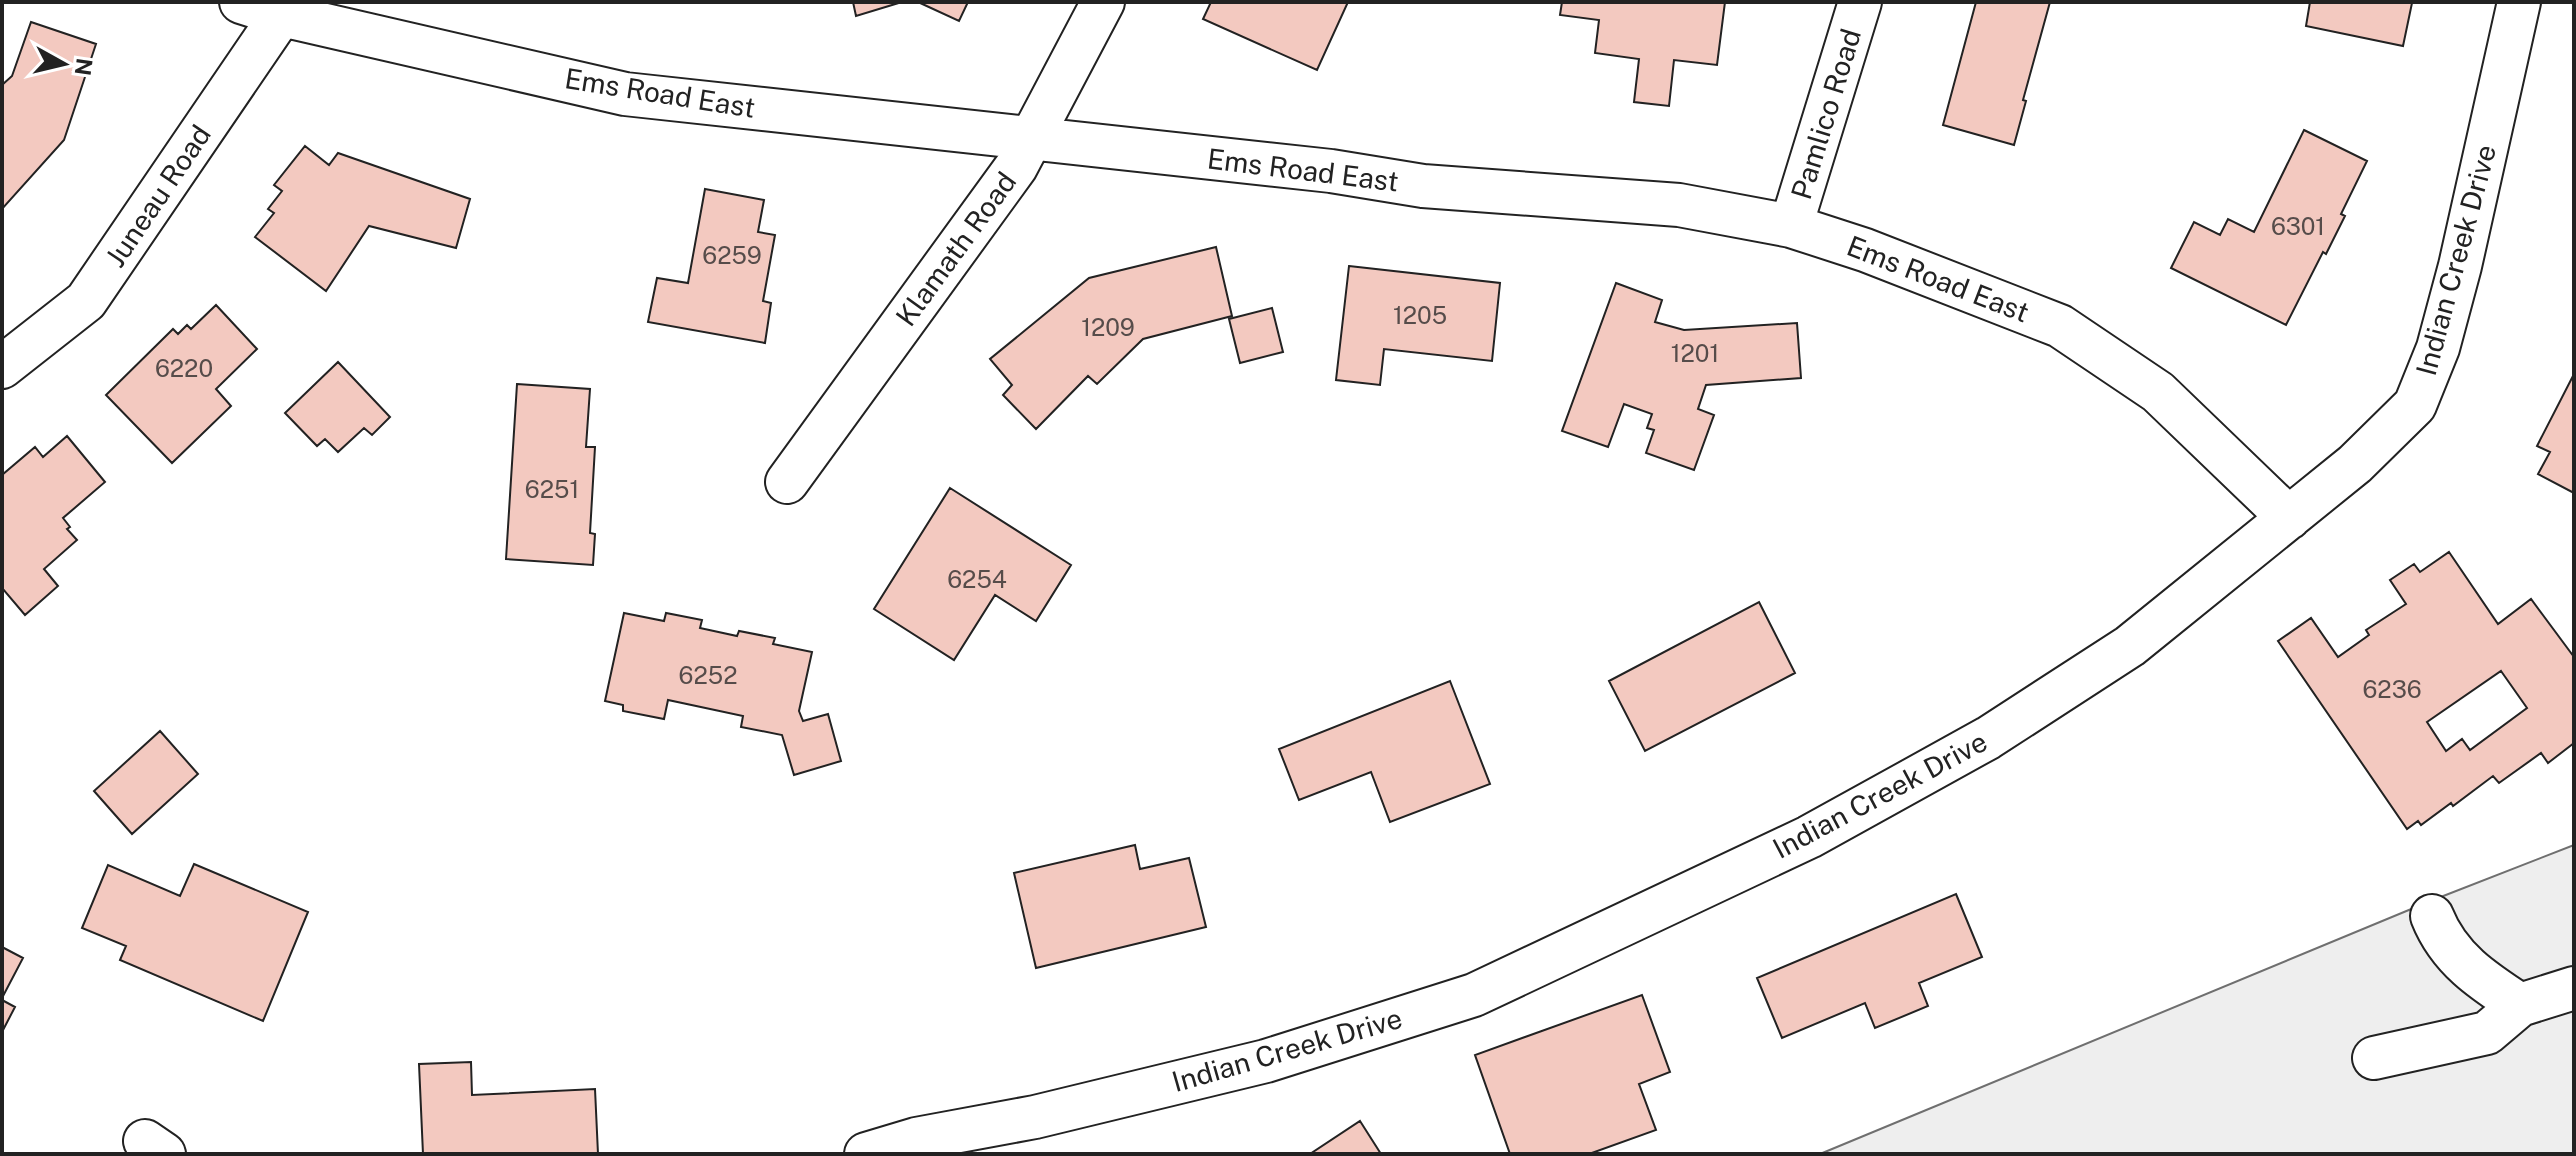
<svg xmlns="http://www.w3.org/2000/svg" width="2576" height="1156" font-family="'Public Sans',sans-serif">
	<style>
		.green { fill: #eee; stroke: #6f6f6f; stroke-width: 2 }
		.building { fill: #f3c9c0; stroke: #222; stroke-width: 2; fill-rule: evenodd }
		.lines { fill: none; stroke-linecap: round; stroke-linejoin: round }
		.minor-casing { stroke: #222; stroke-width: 46 }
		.minor { stroke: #fff; stroke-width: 42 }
		.labels { text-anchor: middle; stroke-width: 6; stroke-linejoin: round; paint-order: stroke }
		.number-label { font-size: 24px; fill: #564c4a }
		.street-label { font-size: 28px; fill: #222; stroke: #fff }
	</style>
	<rect width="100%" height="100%" fill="#fff"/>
	<path class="green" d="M 2574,845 L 2574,1154 L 1820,1154 L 2433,900 Z"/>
	<path class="building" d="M 853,2 L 902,2 L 856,16 Z
		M 918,2 L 968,2 L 959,21 Z
		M 1211,2 L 1348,2 L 1317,70 L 1203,19 Z
		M 1562,2 L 1725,2 L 1717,65 L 1674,60 L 1669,106 L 1634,102 L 1639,59 L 1595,53 L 1599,20 L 1560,15 Z
		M 1976,2 L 2050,2 L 2023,100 L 2026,101 L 2014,145 L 1943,125 Z
		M 2310,2 L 2412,3 L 2403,46 L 2306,26 Z
		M 31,22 L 96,44 L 64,140 L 2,209 L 2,85 L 12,76 Z
		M 2304,130 L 2367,161 L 2341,214 L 2345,216 L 2326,254 L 2323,252 L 2286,325 L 2171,268 L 2194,222 L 2220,235 L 2228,219 L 2254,232 Z
		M 305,146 L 329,165 L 338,153 L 470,199 L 456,248 L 369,226 L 326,291 L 255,237 L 274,213 L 268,209 L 282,191 L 274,185 Z
		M 705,189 L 764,200 L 758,232 L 775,235 L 763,301 L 771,303 L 765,343 L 648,322 L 657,278 L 688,283 Z
		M 1216,247 L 1232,316 L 1143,339 L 1097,384 L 1088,376 L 1036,429 L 1003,395 L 1012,385 L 990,359 L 1089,278 Z
		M 1349,266 L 1500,283 L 1492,361 L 1384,349 L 1380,385 L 1336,380 Z
		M 1616,283 L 1662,300 L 1655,322 L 1684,330 L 1797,323 L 1801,378 L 1706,385 L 1698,409 L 1714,415 L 1694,470 L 1646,453 L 1654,430 L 1647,428 L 1652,414 L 1624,404 L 1608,447 L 1562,431 Z
		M 216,305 L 257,349 L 216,389 L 231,406 L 172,463 L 106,395 L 173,329 L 178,334 L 187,325 L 191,329 Z
		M 1272,308 L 1283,352 L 1240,363 L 1229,319 Z
		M 338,362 L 390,417 L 372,435 L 364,428 L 338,452 L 325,439 L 317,446 L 285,413 Z
		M 2574,374 L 2574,493 L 2538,474 L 2550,452 L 2537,446 Z
		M 517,384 L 590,389 L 586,447 L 595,447 L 590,533 L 595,534 L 593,565 L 506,559 Z
		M 67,436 L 105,482 L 63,518 L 70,527 L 67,529 L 77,540 L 44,569 L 58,586 L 25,615 L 2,588 L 2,475 L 35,447 L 43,457 Z
		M 950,488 L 1071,565 L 1036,621 L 995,595 L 954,660 L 874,609 Z
		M 2449,552 L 2498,624 L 2531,599 L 2574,657 L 2574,743 L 2548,763 L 2541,753 L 2499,783 L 2493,776 L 2453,806 L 2451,803 L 2421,825 L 2418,821 L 2407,829 L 2278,641 L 2311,618 L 2338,657 L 2369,635 L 2366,630 L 2406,604 L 2390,580 L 2414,564 L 2420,572 ZM 2501,671 L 2527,708 L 2470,750 L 2462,739 L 2446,751 L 2427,722 Z
		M 1759,602 L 1795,673 L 1645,751 L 1609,681 Z
		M 624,613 L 664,621 L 666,613 L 702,620 L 700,628 L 737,636 L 739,631 L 775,638 L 773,644 L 812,652 L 799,711 L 803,721 L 828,714 L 841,761 L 794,775 L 782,735 L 741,727 L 743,716 L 668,700 L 664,719 L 623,711 L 623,705 L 605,701 Z
		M 1450,681 L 1490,784 L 1390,822 L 1371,772 L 1299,800 L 1279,749 Z
		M 160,731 L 198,774 L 132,834 L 94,791 Z
		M 1135,845 L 1140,869 L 1189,858 L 1206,927 L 1036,968 L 1014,873 Z
		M 194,864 L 308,912 L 263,1021 L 120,960 L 126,946 L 82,928 L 108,865 L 180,896 Z
		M 1956,894 L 1982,957 L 1919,983 L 1928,1006 L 1875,1028 L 1865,1003 L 1782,1038 L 1757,978 Z
		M 2,947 L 23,958 L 2,998 Z
		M 1642,995 L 1670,1072 L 1639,1084 L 1656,1130 L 1589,1154 L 1510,1154 L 1475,1055 Z
		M 2,1000 L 15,1007 L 2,1032 Z
		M 471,1062 L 472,1095 L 595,1089 L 598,1154 L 423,1154 L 419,1064 Z
		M 1360,1121 L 1381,1154 L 1310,1154 Z"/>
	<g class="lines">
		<defs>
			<path id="minor" d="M 241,2 L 282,15 L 625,94 L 1331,171 L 1423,186 L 1679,205 L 1791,226 L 1865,250 L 2060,326 L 2158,392 L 2289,518
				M 1791,226 L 1860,2
				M 2,367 L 86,301 L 290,2
				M 787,482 L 1016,167 L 1103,2
				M 2432,916 C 2449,959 2483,981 2520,1005
				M 2374,1058 L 2487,1033 L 2520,1005 L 2574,988
				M 145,1141 L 164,1154
				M 866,1154 L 916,1139 L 1035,1117 L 1266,1061 L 1474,995 L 1809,837 L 1988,738 L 2130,646 L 2355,464 L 2415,405 L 2438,348 L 2460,266 L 2519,2"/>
		</defs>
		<use href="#minor" class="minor-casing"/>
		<use href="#minor" class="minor"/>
	</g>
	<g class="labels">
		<g class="number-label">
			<text x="2298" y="235">6301</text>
			<text x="732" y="264">6259</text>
			<text x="1420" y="324">1205</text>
			<text x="1108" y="336">1209</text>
			<text x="1695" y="362">1201</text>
			<text x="184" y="377">6220</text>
			<text x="552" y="498">6251</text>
			<text x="977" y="588">6254</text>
			<text x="708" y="684">6252</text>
			<text x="2392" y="698">6236</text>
		</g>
		<g class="street-label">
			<text transform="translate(660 93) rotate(9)" y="10">Ems Road East</text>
			<text transform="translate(1826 114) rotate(-73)" y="10">Pamlico Road</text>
			<text transform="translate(1303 170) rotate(7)" y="10">Ems Road East</text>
			<text transform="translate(158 196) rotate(-56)" y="10">Juneau Road</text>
			<text transform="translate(956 249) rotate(-54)" y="10">Klamath Road</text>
			<text transform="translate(2456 260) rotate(-75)" y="10">Indian Creek Drive</text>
			<text transform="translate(1938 279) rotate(21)" y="10">Ems Road East</text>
			<text transform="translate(1880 795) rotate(-28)" y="10">Indian Creek Drive</text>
			<text transform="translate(1287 1050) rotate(-16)" y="10">Indian Creek Drive</text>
		</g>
	</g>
	<rect width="2576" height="1156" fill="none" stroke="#222222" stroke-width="8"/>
	<g transform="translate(64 64) rotate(98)" stroke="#ffffff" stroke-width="6" paint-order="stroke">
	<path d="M0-6L14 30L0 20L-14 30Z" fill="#222222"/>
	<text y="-12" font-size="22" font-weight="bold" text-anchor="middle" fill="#222222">N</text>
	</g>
</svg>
